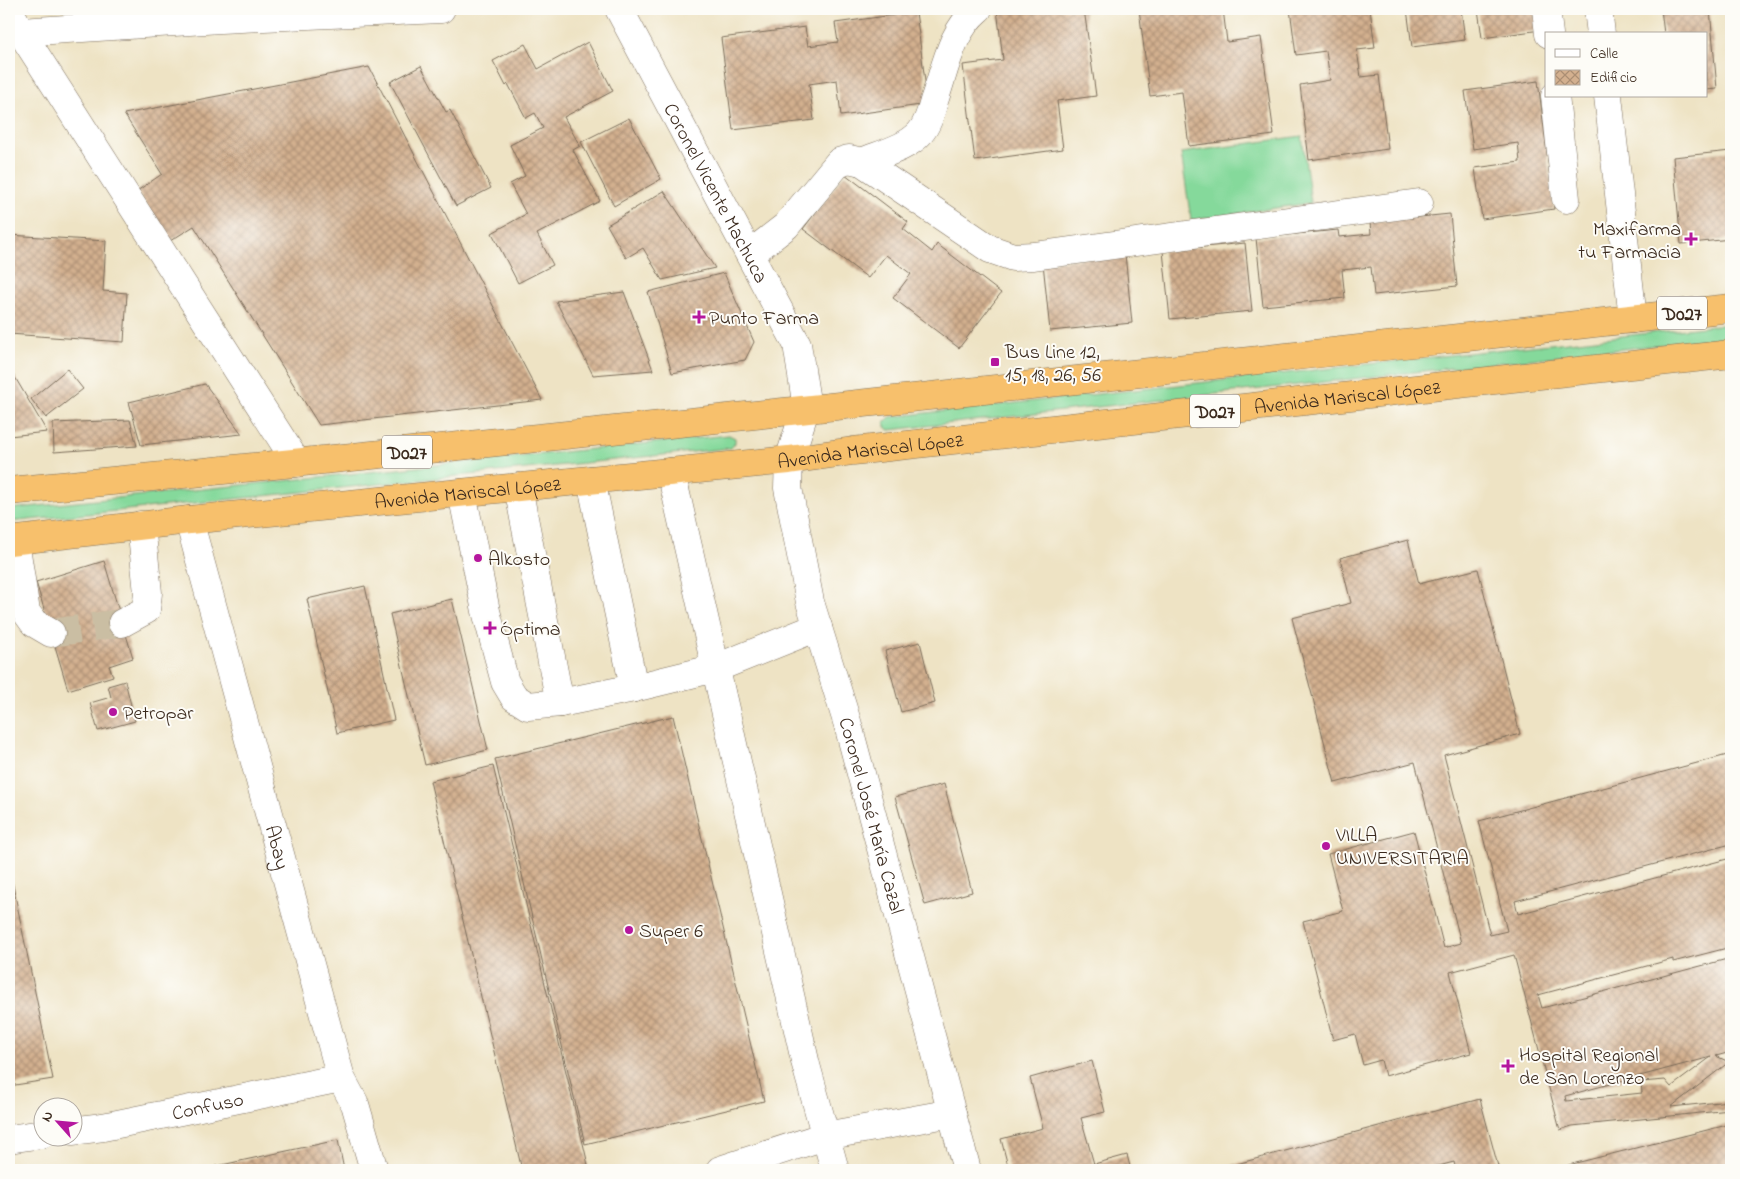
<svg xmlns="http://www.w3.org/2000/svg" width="1740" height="1179" font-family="'Indie Flower',sans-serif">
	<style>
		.grass { fill: #85d99b; stroke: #60825c }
		.building { fill: url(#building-cross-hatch); fill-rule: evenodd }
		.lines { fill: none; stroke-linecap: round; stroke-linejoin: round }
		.minor-tunnel { stroke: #cabea3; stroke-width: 28; stroke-dasharray: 28 14; stroke-linecap: butt }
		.minor-casing { stroke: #7a6b58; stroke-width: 29 }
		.highway-casing { stroke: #7a6b58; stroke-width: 29 }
		.minor { stroke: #fff; stroke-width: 28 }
		.highway { stroke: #f7c06c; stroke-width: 28 }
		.poi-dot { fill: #b5179e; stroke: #fdfcf7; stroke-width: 2 }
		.labels { text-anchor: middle; stroke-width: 4; stroke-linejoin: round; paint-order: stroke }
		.shield { fill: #fdfcf7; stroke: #75695f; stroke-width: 1 }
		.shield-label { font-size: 19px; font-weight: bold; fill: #3b2a1e }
		.street-label { font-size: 20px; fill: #3b2a1e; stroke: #fdfcf7 }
		.poi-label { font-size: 20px; fill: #3b2a1e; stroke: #fdfcf7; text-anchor: start }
	</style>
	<defs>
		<pattern id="building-cross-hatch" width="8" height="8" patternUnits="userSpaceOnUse" patternTransform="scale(1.25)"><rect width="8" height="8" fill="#d3b08f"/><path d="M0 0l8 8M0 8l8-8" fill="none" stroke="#ac8f74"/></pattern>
	</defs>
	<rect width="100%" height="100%" fill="#fdfcf7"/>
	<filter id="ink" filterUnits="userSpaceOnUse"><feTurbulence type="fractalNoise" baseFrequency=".02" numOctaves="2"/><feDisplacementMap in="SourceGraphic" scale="10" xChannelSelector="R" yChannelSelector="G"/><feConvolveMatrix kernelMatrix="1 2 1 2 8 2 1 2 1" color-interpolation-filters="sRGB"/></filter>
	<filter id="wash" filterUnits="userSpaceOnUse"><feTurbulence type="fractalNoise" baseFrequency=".0096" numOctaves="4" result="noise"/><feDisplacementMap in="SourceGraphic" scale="20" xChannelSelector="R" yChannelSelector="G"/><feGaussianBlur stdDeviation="1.12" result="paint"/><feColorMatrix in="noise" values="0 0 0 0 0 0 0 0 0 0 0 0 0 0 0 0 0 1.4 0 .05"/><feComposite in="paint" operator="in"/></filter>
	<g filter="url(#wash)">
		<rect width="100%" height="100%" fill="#eee3c4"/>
		<path class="grass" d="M 1302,136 L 1311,203 L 1191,220 L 1181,153 Z
			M 1731,324 L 1731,337 L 890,430 L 885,427 L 885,422 L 890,417 Z
			M 729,435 L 735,438 L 735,443 L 731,448 L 9,522 L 9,509 Z"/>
		<g id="blocks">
			<path class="building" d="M 997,9 L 1084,9 L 1096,96 L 1057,101 L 1063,149 L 975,161 L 963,65 L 1003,60 Z
				M 1139,9 L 1223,9 L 1227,42 L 1261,37 L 1274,135 L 1189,146 L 1182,92 L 1150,96 Z
				M 1290,9 L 1370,9 L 1375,48 L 1357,50 L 1361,77 L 1379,75 L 1388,149 L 1309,160 L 1300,85 L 1330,80 L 1326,51 L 1296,55 Z
				M 1407,9 L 1461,9 L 1465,40 L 1412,47 Z
				M 1478,9 L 1538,9 L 1541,30 L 1482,38 Z
				M 1661,9 L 1710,9 L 1717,89 L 1706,90 L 1706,34 L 1664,34 Z
				M 916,12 L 928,104 L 841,116 L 837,80 L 809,84 L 814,120 L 733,130 L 721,38 L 805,27 L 808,46 L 838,42 L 835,23 Z
				M 588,42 L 613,91 L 564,117 L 580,146 L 573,150 L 600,201 L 537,234 L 553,265 L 518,283 L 492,233 L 526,214 L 510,184 L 525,176 L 510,145 L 543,128 L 535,113 L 526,118 L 508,84 L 506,86 L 493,61 L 525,44 L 538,69 Z
				M 421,66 L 446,112 L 450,110 L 491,188 L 456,206 L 390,82 Z
				M 369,67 L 542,400 L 319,425 L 194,226 L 170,241 L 137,191 L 162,174 L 124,114 Z
				M 1538,81 L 1554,209 L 1482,219 L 1475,168 L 1520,162 L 1518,143 L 1473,149 L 1465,91 Z
				M 629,118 L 661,179 L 614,206 L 581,142 Z
				M 1731,151 L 1731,239 L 1681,244 L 1673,157 Z
				M 845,174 L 908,222 L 903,229 L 932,252 L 937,244 L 1001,293 L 959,348 L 893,298 L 911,274 L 886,255 L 868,278 L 803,229 Z
				M 664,191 L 715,268 L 662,280 L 643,248 L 626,258 L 607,225 Z
				M 1450,214 L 1457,286 L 1374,295 L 1371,267 L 1342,270 L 1345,298 L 1263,306 L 1256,238 L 1338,230 L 1339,237 L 1371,234 L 1370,222 Z
				M 9,235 L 106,241 L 103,291 L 127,293 L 124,342 L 9,334 Z
				M 1245,243 L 1252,311 L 1170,319 L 1163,251 Z
				M 1125,254 L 1132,323 L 1050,331 L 1043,263 Z
				M 724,273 L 754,342 L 745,360 L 672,373 L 648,292 Z
				M 624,292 L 653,370 L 593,375 L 556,301 Z
				M 9,367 L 47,432 L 9,436 Z
				M 67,369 L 83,389 L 46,418 L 31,399 Z
				M 205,384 L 242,434 L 141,445 L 129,402 Z
				M 130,420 L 137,446 L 54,452 L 53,423 Z
				M 1408,540 L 1419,584 L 1478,569 L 1520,734 L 1444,755 L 1490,935 L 1507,931 L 1479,821 L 1731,754 L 1731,844 L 1515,901 L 1518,914 L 1731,858 L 1731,947 L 1673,962 L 1673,959 L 1538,995 L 1542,1008 L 1731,958 L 1731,1052 L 1716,1056 L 1729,1062 L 1671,1107 L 1729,1101 L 1730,1110 L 1572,1126 L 1560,1130 L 1514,955 L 1450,972 L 1471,1053 L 1385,1076 L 1381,1060 L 1363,1065 L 1355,1034 L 1333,1040 L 1303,921 L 1343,911 L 1328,854 L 1414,831 L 1444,948 L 1461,943 L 1415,762 L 1335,783 L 1292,618 L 1351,603 L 1340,558 ZM 1711,1057 L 1671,1087 L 1665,1080 L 1641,1082 L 1642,1093 L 1566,1101 L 1565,1096 Z
				M 104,561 L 133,658 L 109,666 L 113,676 L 68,690 L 36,582 Z
				M 365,586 L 394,720 L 337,733 L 307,599 Z
				M 452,599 L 488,750 L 425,765 L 390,614 Z
				M 920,642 L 935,703 L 901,712 L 885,651 Z
				M 125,681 L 135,721 L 98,731 L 90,703 L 111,697 L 108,686 Z
				M 673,716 L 764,1101 L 585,1144 L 495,759 Z
				M 493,766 L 586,1156 L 589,1170 L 522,1170 L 430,781 Z
				M 944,784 L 972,892 L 925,905 L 895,797 Z
				M 9,866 L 53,1079 L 9,1086 Z
				M 1092,1061 L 1105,1112 L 1081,1118 L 1094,1164 L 1127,1155 L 1131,1170 L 1009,1170 L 1001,1139 L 1043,1128 L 1030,1078 Z
				M 1480,1099 L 1499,1170 L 1456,1170 L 1454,1162 L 1423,1170 L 1214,1170 Z
				M 1731,1124 L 1731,1170 L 1551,1170 L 1576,1163 Z
				M 338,1140 L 344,1170 L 203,1170 L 203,1169 Z"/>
		</g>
	</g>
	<g filter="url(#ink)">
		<use href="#blocks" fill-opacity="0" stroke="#7a6b58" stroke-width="1"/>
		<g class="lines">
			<path class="minor-tunnel" d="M 51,633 L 122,623"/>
			<defs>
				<g id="minor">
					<path id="s1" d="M 619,9 L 797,344 L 805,395 L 805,410 L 789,460 L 788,488 L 810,602 L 848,725 L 967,1170"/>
					<path d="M 1546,9 L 1549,34"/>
					<path d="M 1598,9 L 1601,34"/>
					<path d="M 9,10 L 21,32 L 297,463"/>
					<path d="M 21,32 L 220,19 L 441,9"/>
					<path d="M 1555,96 L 1566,199"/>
					<path d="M 1608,96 L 1633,319"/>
					<path d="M 862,162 C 881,154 907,148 920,133 C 928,124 931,112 934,101 C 945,70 951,31 978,9"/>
					<path d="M 750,254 L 786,226 L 839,162 L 849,159 L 862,162 L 990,249 L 1013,257 L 1034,256 L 1419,203"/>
					<path d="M 671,472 L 806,1065 L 835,1170"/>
					<path d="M 591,480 L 634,688"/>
					<path d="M 518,487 L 560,703"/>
					<path d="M 462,493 L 486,611 L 505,682 L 514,697 L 528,706 L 560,703 L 634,688 L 716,668 L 818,627"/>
					<path id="s2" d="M 189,520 L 341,1078 L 355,1104 L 374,1170"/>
					<path d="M 15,540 L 26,612 L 34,623 L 51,633"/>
					<path d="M 122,623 L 146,610 L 148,593 L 141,525"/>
					<path id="s3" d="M 72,1131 L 103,1127 L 341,1078"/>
					<path d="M 9,1139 L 42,1134"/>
					<path d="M 720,1170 L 825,1136 L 952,1113"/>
				</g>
				<g id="highway">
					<path d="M 9,491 C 584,436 1157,371 1731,308"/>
					<path id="s4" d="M 9,541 L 189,520 L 789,460 L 853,451 L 1731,354"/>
				</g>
			</defs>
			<use href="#minor" class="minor-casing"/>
			<use href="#highway" class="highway-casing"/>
			<use href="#minor" class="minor"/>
			<use href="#highway" class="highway"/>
		</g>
	</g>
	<g class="poi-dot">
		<path d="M1688.5 231.5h5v5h5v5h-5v5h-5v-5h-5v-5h5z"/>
		<path d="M696.5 309.5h5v5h5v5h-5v5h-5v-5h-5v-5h5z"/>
		<rect x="990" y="357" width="10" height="10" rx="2.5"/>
		<circle cx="478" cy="558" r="5"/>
		<path d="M487.5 620.5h5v5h5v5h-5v5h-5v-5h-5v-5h5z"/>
		<circle cx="113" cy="712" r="5"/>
		<circle cx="1326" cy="846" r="5"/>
		<circle cx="629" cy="930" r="5"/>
		<path d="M1505.5 1058.5h5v5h5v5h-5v5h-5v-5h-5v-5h5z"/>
	</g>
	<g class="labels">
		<g class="shield">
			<rect x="1657" y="296.5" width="50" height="33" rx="4"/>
			<rect x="1190" y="394.5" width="50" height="33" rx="4"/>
			<rect x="382" y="435.5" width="50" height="33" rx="4"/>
		</g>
		<g class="shield-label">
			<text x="1682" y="320">D027</text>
			<text x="1215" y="418">D027</text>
			<text x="407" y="459">D027</text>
		</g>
		<g class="street-label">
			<text dy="7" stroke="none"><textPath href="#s1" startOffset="208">Coronel Vicente Machuca</textPath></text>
			<text dy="7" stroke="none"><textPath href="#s4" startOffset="1346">Avenida Mariscal López</textPath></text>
			<text dy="7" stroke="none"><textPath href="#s4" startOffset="866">Avenida Mariscal López</textPath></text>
			<text dy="7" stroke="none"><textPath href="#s4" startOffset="461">Avenida Mariscal López</textPath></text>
			<text dy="7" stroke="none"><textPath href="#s1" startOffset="865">Coronel José María Cazal</textPath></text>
			<text dy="7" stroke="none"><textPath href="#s2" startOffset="339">Abay</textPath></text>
			<text dy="7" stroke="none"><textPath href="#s3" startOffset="138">Confuso</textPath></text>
		</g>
		<g class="poi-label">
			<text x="1681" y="235" text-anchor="end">Maxifarma<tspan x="1681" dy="23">tu Farmacia</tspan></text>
			<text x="709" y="324">Punto Farma</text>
			<text x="1005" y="358">Bus Line 12,<tspan x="1005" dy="23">15, 18, 26, 56</tspan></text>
			<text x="488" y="565">Alkosto</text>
			<text x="500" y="635">Óptima</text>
			<text x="123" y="719">Petropar</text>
			<text x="1336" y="841">VILLA<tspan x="1336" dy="23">UNIVERSITARIA</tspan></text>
			<text x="639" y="937">Super 6</text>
			<text x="1519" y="1061">Hospital Regional<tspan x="1519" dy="23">de San Lorenzo</tspan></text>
		</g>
	</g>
	<rect width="1740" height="1179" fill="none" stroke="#fdfcf7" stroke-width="30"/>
	<rect x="1545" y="32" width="162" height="65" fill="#fdfcf7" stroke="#afa8a0"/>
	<rect x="1555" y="49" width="25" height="8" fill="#ffffff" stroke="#afa8a0"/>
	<text x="1590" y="58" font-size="15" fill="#3b2a1e">Calle</text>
	<rect x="1555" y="70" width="25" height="15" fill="url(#building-cross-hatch)" stroke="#afa8a0"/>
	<text x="1590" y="82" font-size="15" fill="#3b2a1e">Edificio</text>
	<g transform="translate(58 1122) rotate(297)"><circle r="24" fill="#fdfcf7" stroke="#afa8a0"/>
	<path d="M0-4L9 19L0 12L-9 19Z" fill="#b5179e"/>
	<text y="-8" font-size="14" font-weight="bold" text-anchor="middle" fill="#3b2a1e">N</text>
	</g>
</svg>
